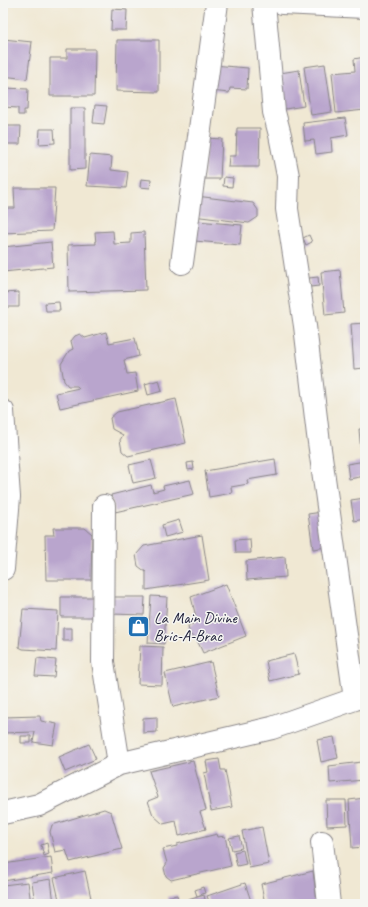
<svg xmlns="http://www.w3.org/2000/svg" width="368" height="907" font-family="Caveat,sans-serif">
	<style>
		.building { fill: #b9a5cd }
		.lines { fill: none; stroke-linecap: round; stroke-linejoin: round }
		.minor-casing { stroke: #898587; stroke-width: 24 }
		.minor { stroke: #fff; stroke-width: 22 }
		.labels { text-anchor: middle; stroke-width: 3; stroke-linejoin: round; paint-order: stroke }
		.poi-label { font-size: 16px; fill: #22223b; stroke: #f6f6f2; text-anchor: start }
	</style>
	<rect width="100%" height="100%" fill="#f6f6f2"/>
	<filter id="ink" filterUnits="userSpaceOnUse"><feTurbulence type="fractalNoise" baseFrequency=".025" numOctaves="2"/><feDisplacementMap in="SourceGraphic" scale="8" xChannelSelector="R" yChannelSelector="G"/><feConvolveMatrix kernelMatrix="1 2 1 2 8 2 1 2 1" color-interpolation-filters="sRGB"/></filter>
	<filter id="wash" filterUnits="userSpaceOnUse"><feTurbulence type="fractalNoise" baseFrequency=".012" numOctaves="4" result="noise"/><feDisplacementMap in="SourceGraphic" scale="16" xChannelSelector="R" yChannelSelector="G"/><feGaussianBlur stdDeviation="0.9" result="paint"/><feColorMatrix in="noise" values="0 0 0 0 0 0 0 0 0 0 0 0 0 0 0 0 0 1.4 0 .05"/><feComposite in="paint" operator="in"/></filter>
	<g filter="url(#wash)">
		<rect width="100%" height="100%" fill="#f0e8d3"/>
		<g id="blocks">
			<path class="building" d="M 112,9 L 127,10 L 126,30 L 111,30 Z
				M 3,39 L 32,42 L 27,79 L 3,76 Z
				M 117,40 L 159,40 L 159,92 L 116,91 Z
				M 67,49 L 95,49 L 94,96 L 50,96 L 50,58 L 67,58 Z
				M 365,57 L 365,110 L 336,113 L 332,73 L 355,71 L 354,59 Z
				M 325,64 L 332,112 L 311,115 L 304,67 Z
				M 213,65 L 248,68 L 247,89 L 230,88 L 229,93 L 211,91 Z
				M 299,70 L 304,106 L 285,109 L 280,73 Z
				M 3,88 L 28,89 L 27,110 L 24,110 L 24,115 L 18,115 L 18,108 L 3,107 Z
				M 95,105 L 107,106 L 104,124 L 93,123 Z
				M 70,108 L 85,108 L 85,169 L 70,170 Z
				M 345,118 L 348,135 L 331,138 L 332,152 L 316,154 L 314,140 L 305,141 L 303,123 Z
				M 3,126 L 21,126 L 20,144 L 3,144 Z
				M 237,128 L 260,128 L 259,167 L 228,167 L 229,156 L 236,156 Z
				M 40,129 L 54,129 L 55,143 L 39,144 Z
				M 206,138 L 222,139 L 220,179 L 204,179 Z
				M 90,155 L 112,157 L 111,170 L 128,172 L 126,188 L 87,186 Z
				M 224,177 L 233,178 L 232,187 L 223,186 Z
				M 141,179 L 151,180 L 150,188 L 140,187 Z
				M 14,188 L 55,188 L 52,231 L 3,233 L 3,208 L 15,208 Z
				M 196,196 L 253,203 L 258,210 L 258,217 L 249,223 L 193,216 Z
				M 197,221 L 242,225 L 240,245 L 195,241 Z
				M 113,231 L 114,244 L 131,243 L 131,233 L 144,232 L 146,290 L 69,292 L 68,245 L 96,244 L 95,232 Z
				M 309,235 L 312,242 L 306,245 L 303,238 Z
				M 51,242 L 53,267 L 3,272 L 3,247 Z
				M 340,270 L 344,313 L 325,315 L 321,272 Z
				M 318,277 L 319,286 L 310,287 L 309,278 Z
				M 19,292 L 19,307 L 3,307 L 3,293 Z
				M 59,302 L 60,311 L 46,311 L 45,303 Z
				M 365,323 L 365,368 L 354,369 L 351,324 Z
				M 106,332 L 109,343 L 135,338 L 139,356 L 124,360 L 127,374 L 135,373 L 138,391 L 60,408 L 56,393 L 79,388 L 77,386 L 68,386 L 64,381 L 61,364 L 69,351 L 73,349 L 71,341 L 75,336 L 80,334 L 85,338 Z
				M 159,380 L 162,391 L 148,395 L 145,384 Z
				M 176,399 L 186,443 L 128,456 L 122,451 L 120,440 L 123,435 L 112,429 L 110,418 L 117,412 Z
				M 359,429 L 365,429 L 365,452 L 361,453 Z
				M 275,459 L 277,475 L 247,480 L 248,484 L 231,487 L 232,493 L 209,497 L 205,471 Z
				M 151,460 L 156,478 L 133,483 L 129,465 Z
				M 365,461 L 365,476 L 349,479 L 347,464 Z
				M 193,462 L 194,469 L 188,470 L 187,463 Z
				M 190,480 L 194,494 L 115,512 L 111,495 L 151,485 L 153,492 L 164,489 L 163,486 Z
				M 365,498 L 365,519 L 354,521 L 351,500 Z
				M 322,512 L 327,547 L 313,549 L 308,514 Z
				M 179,520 L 183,532 L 165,537 L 162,525 Z
				M 53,528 L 85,528 L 92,534 L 91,580 L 46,580 L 45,535 L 54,535 Z
				M 202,535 L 209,580 L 146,590 L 146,572 L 138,566 L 136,555 L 144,546 Z
				M 250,539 L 251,553 L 236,553 L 235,540 Z
				M 285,557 L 286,577 L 247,580 L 246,561 Z
				M 226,584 L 246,636 L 203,653 L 196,638 L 190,635 L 188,627 L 197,621 L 191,597 Z
				M 151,596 L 167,597 L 164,644 L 148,643 Z
				M 61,597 L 95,597 L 95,617 L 61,617 Z
				M 112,597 L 145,597 L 144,615 L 112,614 Z
				M 23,609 L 58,611 L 56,651 L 23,649 L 19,647 Z
				M 365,625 L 365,642 L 362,643 L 360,626 Z
				M 63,628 L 72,628 L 72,641 L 63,641 Z
				M 140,646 L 163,647 L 162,685 L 138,684 Z
				M 294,654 L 299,674 L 270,681 L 266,661 Z
				M 37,658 L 56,660 L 54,677 L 35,676 Z
				M 211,662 L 219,696 L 173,707 L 165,673 Z
				M 40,716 L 41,721 L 57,724 L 53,745 L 33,742 L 35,732 L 3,733 L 3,717 Z
				M 157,717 L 157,732 L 143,733 L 143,718 Z
				M 21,736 L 31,736 L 31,743 L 21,743 Z
				M 334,737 L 338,758 L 321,762 L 317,740 Z
				M 89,744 L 96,759 L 65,772 L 59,757 Z
				M 219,759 L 221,770 L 225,770 L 232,807 L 211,811 L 204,773 L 208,772 L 206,761 Z
				M 193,761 L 206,810 L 200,812 L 206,829 L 179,836 L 176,821 L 163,824 L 153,815 L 148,801 L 158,797 L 149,771 Z
				M 362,762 L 364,780 L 330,783 L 329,766 Z
				M 365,798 L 365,847 L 352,848 L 349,800 Z
				M 326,800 L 346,800 L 347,825 L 327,826 Z
				M 104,809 L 111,812 L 122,849 L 70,862 L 66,850 L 55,852 L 50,832 L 52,825 Z
				M 262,827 L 269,864 L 249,868 L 242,831 Z
				M 217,834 L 218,837 L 225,836 L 231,866 L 171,880 L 166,876 L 164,868 L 167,863 L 163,849 L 177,846 L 177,844 Z
				M 239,836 L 242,848 L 232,850 L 229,838 Z
				M 47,843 L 49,854 L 44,856 L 41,845 Z
				M 243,850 L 246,864 L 237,866 L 234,852 Z
				M 51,857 L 53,873 L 3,881 L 3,864 Z
				M 85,871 L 91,898 L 60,904 L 54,878 Z
				M 313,871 L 317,902 L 309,904 L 265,904 L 261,884 Z
				M 51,879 L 54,904 L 35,904 L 32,882 Z
				M 28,882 L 31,904 L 3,904 L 3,885 Z
				M 245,883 L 252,904 L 210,904 L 207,896 Z
				M 203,887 L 205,893 L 197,896 L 195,890 Z
				M 177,895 L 179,904 L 170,904 L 168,897 Z
				M 204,895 L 206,904 L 186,904 L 185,901 Z"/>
		</g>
	</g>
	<g filter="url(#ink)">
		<use href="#blocks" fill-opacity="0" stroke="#898587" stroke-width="1"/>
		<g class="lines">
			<defs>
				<path id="minor" d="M 264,3 L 274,112 L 280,135 L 288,176 L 287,209 L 305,326 L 318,435 L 355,699
					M 282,3 L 365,7
					M 182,263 L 217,3
					M 3,411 L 9,497 L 3,569
					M 104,506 L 103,662 L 119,764
					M 3,813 L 39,805 L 119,764 L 272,728 L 355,699 L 365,696
					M 322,842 L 329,904"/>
			</defs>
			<use href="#minor" class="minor-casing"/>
			<use href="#minor" class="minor"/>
		</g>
	</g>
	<defs>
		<symbol id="shop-square" viewBox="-11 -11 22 22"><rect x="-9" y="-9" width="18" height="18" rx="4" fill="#1f6fb2" stroke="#f6f6f2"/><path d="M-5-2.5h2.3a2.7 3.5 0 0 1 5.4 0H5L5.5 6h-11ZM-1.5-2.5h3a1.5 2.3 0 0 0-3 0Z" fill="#fff"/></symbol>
	</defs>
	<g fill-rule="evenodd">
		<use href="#shop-square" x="126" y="614" width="25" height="25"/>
	</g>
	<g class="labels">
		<g class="poi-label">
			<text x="154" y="623">La Main Divine<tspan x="154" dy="18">Bric-A-Brac</tspan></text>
		</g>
	</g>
	<rect width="368" height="907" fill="none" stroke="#f6f6f2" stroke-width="16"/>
</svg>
